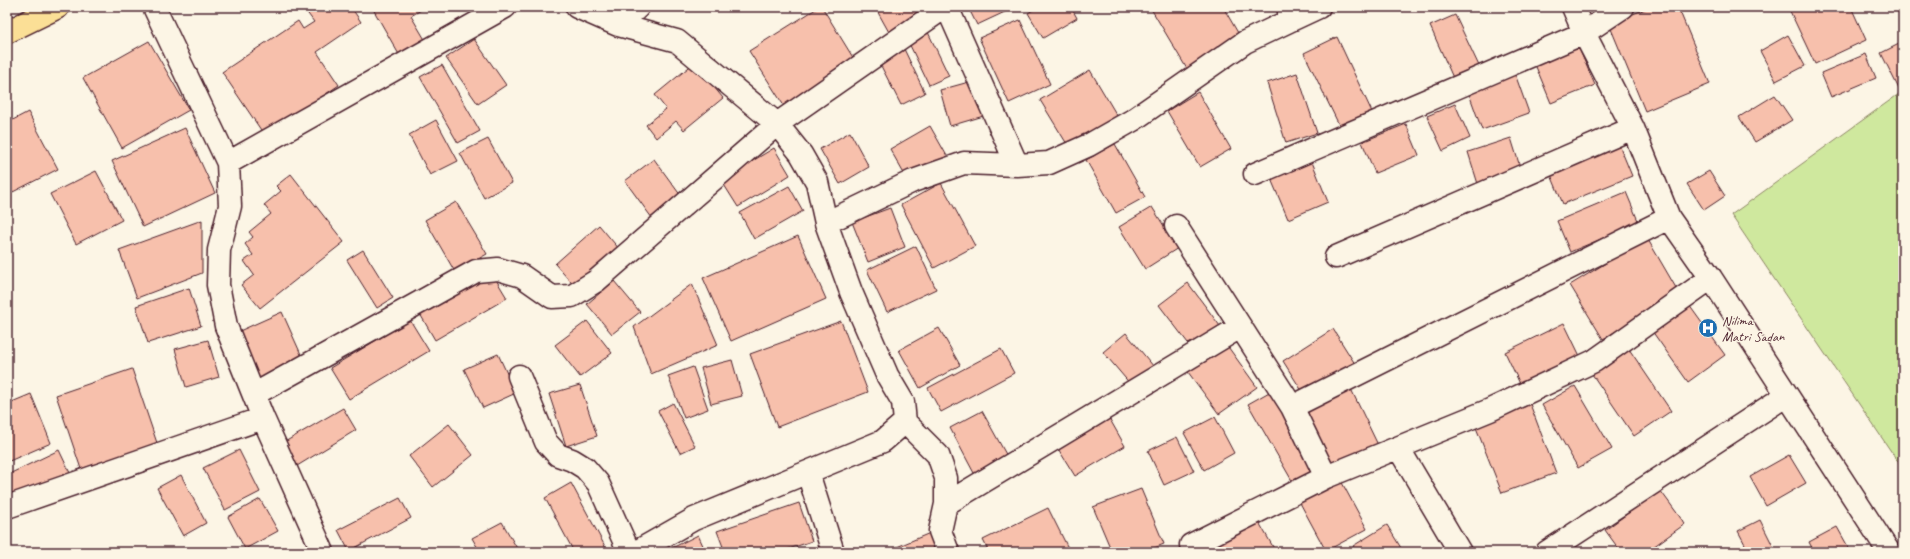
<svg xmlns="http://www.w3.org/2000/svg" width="1910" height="559" font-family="Caveat,sans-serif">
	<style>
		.garden { fill: #cfe89e; stroke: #8c8464 }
		.building { fill: #f7c0ac; stroke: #4a1f2b }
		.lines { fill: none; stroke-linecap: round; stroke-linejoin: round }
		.minor-casing { stroke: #4a1f2b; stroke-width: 25 }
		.primary-casing { stroke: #4a1f2b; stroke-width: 25 }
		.minor { stroke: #fcf5e5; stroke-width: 22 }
		.primary { stroke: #fbdf96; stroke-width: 22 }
		.labels { text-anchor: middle; stroke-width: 3; stroke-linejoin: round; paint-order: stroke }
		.poi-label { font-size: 14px; fill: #4a1f2b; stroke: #fcf5e5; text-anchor: start }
	</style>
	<rect width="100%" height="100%" fill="#fcf5e5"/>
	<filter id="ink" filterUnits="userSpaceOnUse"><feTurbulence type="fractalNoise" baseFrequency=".025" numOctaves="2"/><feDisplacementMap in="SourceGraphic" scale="8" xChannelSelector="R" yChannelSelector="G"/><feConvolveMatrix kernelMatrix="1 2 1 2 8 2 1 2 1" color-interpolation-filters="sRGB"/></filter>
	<g filter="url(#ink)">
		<path class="garden" d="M 1903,91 L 1903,469 L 1731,215 Z"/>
		<path class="building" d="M 303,7 L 351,7 L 361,22 L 317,52 L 339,85 L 265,136 L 222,72 L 298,21 L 303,29 L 314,22 Z
			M 376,7 L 426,7 L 411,16 L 427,43 L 401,58 L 373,9 Z
			M 819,7 L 822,7 L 857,64 L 786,109 L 749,51 Z
			M 875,7 L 938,7 L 890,34 Z
			M 968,7 L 1008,7 L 1009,10 L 977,25 Z
			M 1038,7 L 1071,7 L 1077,18 L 1043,38 L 1028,13 Z
			M 1150,7 L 1223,7 L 1241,38 L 1187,69 Z
			M 1650,7 L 1678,7 L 1710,84 L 1645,111 L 1609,24 Z
			M 1793,7 L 1851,7 L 1866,40 L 1815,64 L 1789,9 Z
			M 1455,15 L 1480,68 L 1454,80 L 1430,26 Z
			M 1020,20 L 1050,84 L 1009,103 L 979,38 Z
			M 926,28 L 949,76 L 929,85 L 906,37 Z
			M 1788,35 L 1805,66 L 1776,81 L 1760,51 Z
			M 1337,37 L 1372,112 L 1340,127 L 1304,53 Z
			M 474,39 L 506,85 L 478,104 L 446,58 Z
			M 149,41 L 189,110 L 122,148 L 83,78 Z
			M 1903,42 L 1903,87 L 1899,89 L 1881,53 Z
			M 1577,44 L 1595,85 L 1551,103 L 1534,62 Z
			M 904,49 L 925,93 L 901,105 L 879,62 Z
			M 1866,54 L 1876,78 L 1831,97 L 1821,73 Z
			M 694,63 L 723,98 L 684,130 L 676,121 L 656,138 L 646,125 L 666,109 L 655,95 Z
			M 442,65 L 480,131 L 458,143 L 420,77 Z
			M 1090,70 L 1119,119 L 1070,149 L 1040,100 Z
			M 1297,73 L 1317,133 L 1286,143 L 1267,83 Z
			M 1515,74 L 1529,113 L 1482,130 L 1468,91 Z
			M 976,80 L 987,115 L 950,126 L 940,90 Z
			M 1198,92 L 1231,149 L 1200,167 L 1167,111 Z
			M 1775,95 L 1792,120 L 1755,142 L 1739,117 Z
			M 1455,104 L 1470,138 L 1443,151 L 1427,116 Z
			M 28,112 L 58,169 L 7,195 L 7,123 Z
			M 436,120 L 458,161 L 430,175 L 409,135 Z
			M 1406,124 L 1419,155 L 1375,173 L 1362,142 Z
			M 930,126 L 947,156 L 907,179 L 890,149 Z
			M 185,128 L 215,193 L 143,227 L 112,161 Z
			M 850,132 L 869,167 L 840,184 L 820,149 Z
			M 1511,138 L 1521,170 L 1478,184 L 1468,152 Z
			M 488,139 L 512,183 L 484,198 L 460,153 Z
			M 1618,142 L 1632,176 L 1563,204 L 1549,170 Z
			M 1115,144 L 1145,197 L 1116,213 L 1086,160 Z
			M 774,148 L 790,175 L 738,207 L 721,180 Z
			M 654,159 L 681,196 L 652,218 L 625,181 Z
			M 1312,162 L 1328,202 L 1288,219 L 1271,179 Z
			M 96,171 L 122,220 L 76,244 L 50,194 Z
			M 1709,171 L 1725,196 L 1704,210 L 1687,184 Z
			M 291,174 L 344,242 L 260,308 L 241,285 L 254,275 L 244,261 L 253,255 L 245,244 L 253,237 L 249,232 L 271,214 L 264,205 L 281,191 L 276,186 Z
			M 941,183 L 975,246 L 934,268 L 901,205 Z
			M 789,186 L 803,211 L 754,239 L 740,213 Z
			M 1626,192 L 1639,223 L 1570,252 L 1557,221 Z
			M 456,202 L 487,254 L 455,272 L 425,220 Z
			M 1152,207 L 1178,248 L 1145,269 L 1119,227 Z
			M 890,208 L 905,247 L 868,262 L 852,222 Z
			M 202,220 L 202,273 L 137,298 L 119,250 Z
			M 599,225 L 620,250 L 577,289 L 555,264 Z
			M 798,236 L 826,299 L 731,341 L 703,278 Z
			M 1647,238 L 1679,293 L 1603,339 L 1570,285 Z
			M 916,246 L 936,289 L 887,312 L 867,270 Z
			M 363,250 L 393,298 L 377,308 L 347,260 Z
			M 492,273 L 507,298 L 435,340 L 420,314 Z
			M 614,281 L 640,312 L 612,334 L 587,304 Z
			M 1188,283 L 1220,326 L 1191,347 L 1159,305 Z
			M 692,284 L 718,345 L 651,374 L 634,327 Z
			M 189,288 L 201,326 L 148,343 L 136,306 Z
			M 1689,305 L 1725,355 L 1688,382 L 1652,331 Z
			M 282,312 L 304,361 L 257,382 L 235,333 Z
			M 410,320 L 429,351 L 349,399 L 330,368 Z
			M 587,321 L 612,353 L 580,377 L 555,345 Z
			M 841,321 L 868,392 L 777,427 L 750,354 Z
			M 1564,323 L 1580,356 L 1521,386 L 1505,352 Z
			M 939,328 L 960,365 L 920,388 L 899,350 Z
			M 1333,329 L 1357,367 L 1307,399 L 1283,361 Z
			M 1126,333 L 1154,367 L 1131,385 L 1103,352 Z
			M 208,340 L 219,377 L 186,387 L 175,349 Z
			M 1226,344 L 1257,387 L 1219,414 L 1188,372 Z
			M 1001,349 L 1014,373 L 941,412 L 928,388 Z
			M 1629,349 L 1671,411 L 1634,436 L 1592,374 Z
			M 498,354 L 516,393 L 483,408 L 464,369 Z
			M 732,360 L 742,396 L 711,404 L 701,368 Z
			M 693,367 L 708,409 L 684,418 L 668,376 Z
			M 132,369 L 157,443 L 81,469 L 56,395 Z
			M 580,385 L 597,436 L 566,446 L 549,394 Z
			M 1575,386 L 1612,449 L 1578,468 L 1542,405 Z
			M 1350,387 L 1378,445 L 1332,468 L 1303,410 Z
			M 1271,391 L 1318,473 L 1295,486 L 1248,404 Z
			M 31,394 L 51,443 L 7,462 L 7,404 Z
			M 673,403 L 695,446 L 680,453 L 658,411 Z
			M 1530,404 L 1556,473 L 1502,493 L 1475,425 Z
			M 343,408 L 356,430 L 297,466 L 283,443 Z
			M 982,411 L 1008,458 L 975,475 L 950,428 Z
			M 1108,416 L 1125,446 L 1075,476 L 1057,447 Z
			M 1215,417 L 1234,453 L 1204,470 L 1184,433 Z
			M 449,424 L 473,455 L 433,487 L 409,456 Z
			M 1177,437 L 1194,471 L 1164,485 L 1148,451 Z
			M 59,450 L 70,473 L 7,503 L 7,475 Z
			M 239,450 L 260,492 L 225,510 L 203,468 Z
			M 1789,455 L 1806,483 L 1766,506 L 1750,477 Z
			M 181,475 L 206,523 L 183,536 L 157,488 Z
			M 1340,479 L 1367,529 L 1326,551 L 1299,501 Z
			M 571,483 L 608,552 L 574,552 L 545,498 Z
			M 1141,489 L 1164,544 L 1144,552 L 1112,552 L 1093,507 Z
			M 1660,490 L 1685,524 L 1646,552 L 1621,552 L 1605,530 Z
			M 400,498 L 411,518 L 349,551 L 338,530 Z
			M 260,499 L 278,531 L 245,549 L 228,517 Z
			M 799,503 L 812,541 L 780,552 L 725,552 L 717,531 Z
			M 1048,508 L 1070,552 L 989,552 L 983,540 Z
			M 1257,519 L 1276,552 L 1213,552 L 1209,545 Z
			M 1760,520 L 1776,552 L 1749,552 L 1738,531 Z
			M 502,522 L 519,552 L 480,552 L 472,538 Z
			M 1387,525 L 1401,548 L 1395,552 L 1356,552 L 1353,546 Z
			M 1837,527 L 1851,552 L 1814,552 L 1809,542 Z
			M 930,533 L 938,552 L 885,552 Z
			M 698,535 L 706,552 L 666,552 L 666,551 Z"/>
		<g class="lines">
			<defs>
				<path id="minor" d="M 154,7 L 228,163 L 230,206 L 219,250 L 218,285 L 226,326 L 263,418 L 323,552
					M 577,7 L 618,25 L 677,41 L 777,124 L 801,154 L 817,182 L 826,223 L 851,292 L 887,375 L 903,402 L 905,422 L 883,441 L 694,519 L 636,552
					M 947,7 L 1017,165
					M 1573,7 L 1584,33 L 1633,128 L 1669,218 L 1711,278 L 1889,552
					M 1289,21 L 1319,7
					M 618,25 L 638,7
					M 228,163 L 505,7
					M 1255,174 L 1584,33 L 1623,7
					M 826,223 L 913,181 L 964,163 L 1017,165 L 1049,163 L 1089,145 L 1133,120 L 1245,42 L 1289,21 L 1289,7
					M 1176,226 L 1292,407 L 1326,477
					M 1336,257 L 1633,128
					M 519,376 L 546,442 L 558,455 L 572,460 L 585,468 L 598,483 L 629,552
					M 255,394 L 476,271 L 498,269 L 522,276 L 552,297 L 572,296 L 596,281 L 777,124 L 945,7
					M 1292,407 L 1669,218
					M 905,422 L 938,455 L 946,478 L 946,504 L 940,531 L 948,552
					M 1399,449 L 1460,552
					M 808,473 L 833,552
					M 946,504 L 1240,327
					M 7,507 L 263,418
					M 1191,545 L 1326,477 L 1490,410 L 1594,361 L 1711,278
					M 1547,552 L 1787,395"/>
				<path id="primary" d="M 7,32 L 58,7"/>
			</defs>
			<use href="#minor" class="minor-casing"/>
			<use href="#primary" class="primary-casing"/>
			<use href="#minor" class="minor"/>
			<use href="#primary" class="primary"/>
		</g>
	</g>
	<defs>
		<symbol id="hospital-disc" viewBox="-11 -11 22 22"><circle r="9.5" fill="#1f6fb2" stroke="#fcf5e5"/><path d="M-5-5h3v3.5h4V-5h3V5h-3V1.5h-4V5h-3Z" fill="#fff"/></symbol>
	</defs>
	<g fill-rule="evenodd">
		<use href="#hospital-disc" x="1697" y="317" width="22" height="22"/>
	</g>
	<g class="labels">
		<g class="poi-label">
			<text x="1722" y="325">Nilima<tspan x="1722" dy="16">Matri Sadan</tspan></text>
		</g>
	</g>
	<rect width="1910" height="559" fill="none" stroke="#fcf5e5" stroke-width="24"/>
	<rect x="12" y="12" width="1886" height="535" fill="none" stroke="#4a1f2b" stroke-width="1.5" filter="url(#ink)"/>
</svg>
